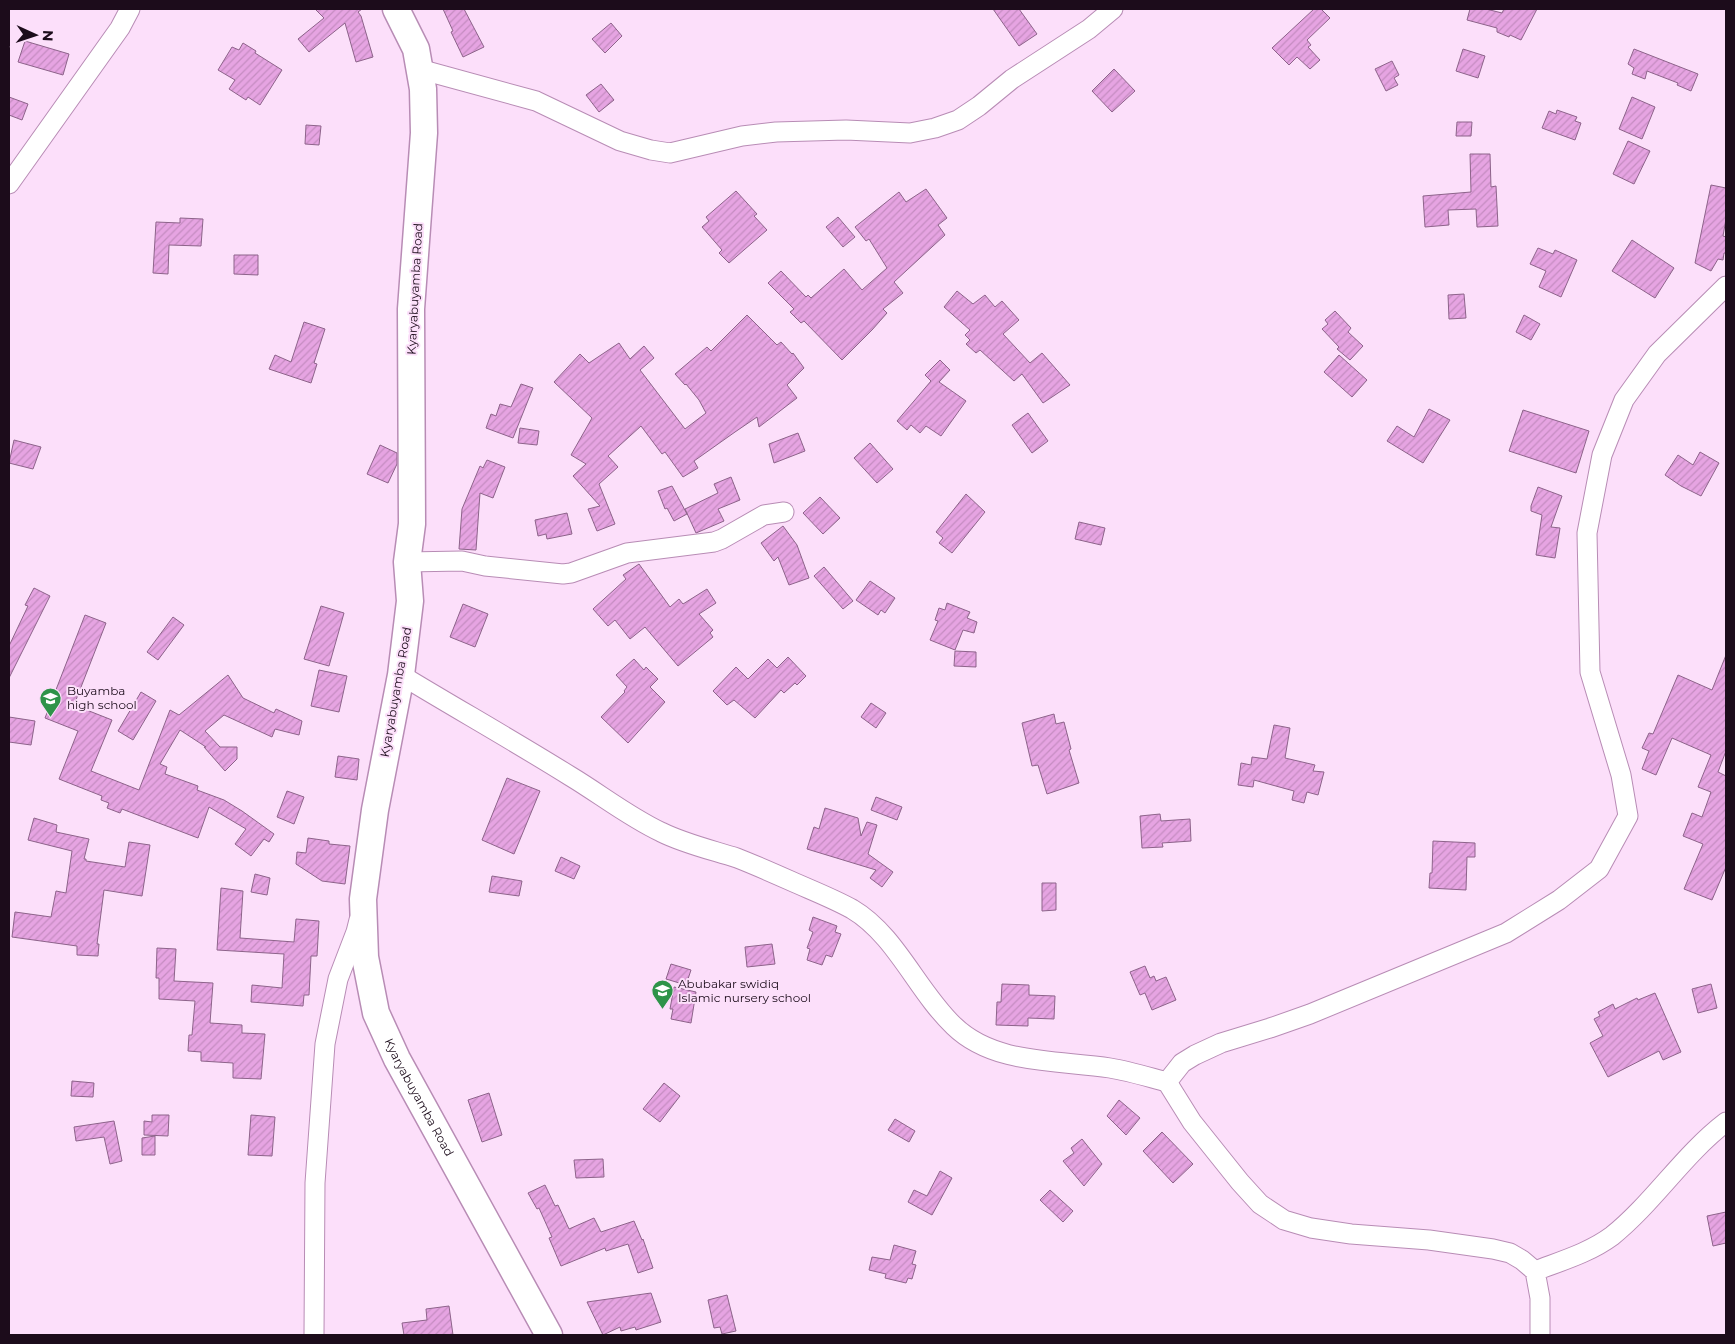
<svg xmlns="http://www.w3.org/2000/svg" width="1735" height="1344" font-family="Montserrat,sans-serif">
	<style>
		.building { fill: url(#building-hatch); stroke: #8d638a }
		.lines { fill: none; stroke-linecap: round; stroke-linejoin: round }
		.street-casing { stroke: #b88cb5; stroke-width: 21 }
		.secondary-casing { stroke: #b88cb5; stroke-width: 29 }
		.street { stroke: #fff; stroke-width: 19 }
		.secondary { stroke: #fff; stroke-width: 26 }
		.labels { text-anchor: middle; stroke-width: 4; stroke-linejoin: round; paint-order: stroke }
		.street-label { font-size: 12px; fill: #1c0c1b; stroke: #fcdffa }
		.poi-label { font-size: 12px; fill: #1c0c1b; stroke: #fcdffa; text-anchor: start }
	</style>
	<defs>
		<pattern id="building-hatch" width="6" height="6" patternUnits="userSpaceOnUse" patternTransform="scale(1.25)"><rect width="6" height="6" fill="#e6a4e2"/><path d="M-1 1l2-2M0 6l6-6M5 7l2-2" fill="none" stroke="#c58cc1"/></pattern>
	</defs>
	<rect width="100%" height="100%" fill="#fcdffa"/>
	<path class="building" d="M 315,9 L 362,9 L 358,12 L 361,16 L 373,57 L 356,62 L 345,23 L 309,52 L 298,39 L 324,18 Z
		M 443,9 L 464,9 L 484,47 L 463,57 L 451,32 L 453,31 Z
		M 993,9 L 1019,9 L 1037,34 L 1019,46 Z
		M 1314,9 L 1321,9 L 1330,18 L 1307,40 L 1311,45 L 1308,47 L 1320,60 L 1310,69 L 1297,57 L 1289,65 L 1272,48 Z
		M 1470,9 L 1486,9 L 1502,13 L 1504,9 L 1537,9 L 1521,40 L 1510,35 L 1509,37 L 1497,32 L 1497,28 L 1467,20 Z
		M 611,23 L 622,36 L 605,53 L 592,39 Z
		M 25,41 L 69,54 L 63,75 L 18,62 Z
		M 243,43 L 256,51 L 255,53 L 282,70 L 260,105 L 248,97 L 246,100 L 229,89 L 235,80 L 218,70 L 232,47 L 239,50 Z
		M 1463,49 L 1485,56 L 1478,78 L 1456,71 Z
		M 1634,49 L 1698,74 L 1691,91 L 1677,85 L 1678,83 L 1647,71 L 1645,79 L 1632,74 L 1634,68 L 1628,64 Z
		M 1392,61 L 1399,75 L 1394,78 L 1398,85 L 1386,91 L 1375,69 Z
		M 1114,69 L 1135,91 L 1112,112 L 1092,91 Z
		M 601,84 L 614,100 L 599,112 L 586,95 Z
		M 9,97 L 28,104 L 22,120 L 9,115 Z
		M 1632,97 L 1655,107 L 1642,139 L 1619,129 Z
		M 1557,110 L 1577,117 L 1575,121 L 1581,123 L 1575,140 L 1542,128 L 1549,111 L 1556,114 Z
		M 1457,122 L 1472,122 L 1471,136 L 1456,136 Z
		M 306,125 L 321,126 L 319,145 L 305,144 Z
		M 1628,141 L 1650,151 L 1634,184 L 1613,174 Z
		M 1470,154 L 1490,154 L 1491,187 L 1496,186 L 1498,226 L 1477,227 L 1476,209 L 1448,210 L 1449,225 L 1425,227 L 1423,196 L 1471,192 Z
		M 1711,185 L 1726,188 L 1726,219 L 1723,236 L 1726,237 L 1726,253 L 1724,253 L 1723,260 L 1718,259 L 1711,271 L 1695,263 Z
		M 926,189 L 947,218 L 938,225 L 945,235 L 894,282 L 903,293 L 883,309 L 887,313 L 872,330 L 842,360 L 804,321 L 801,323 L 790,312 L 794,309 L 768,283 L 781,271 L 806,297 L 808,295 L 811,298 L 844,269 L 862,290 L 887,268 L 869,239 L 866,241 L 855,227 L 899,192 L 906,202 Z
		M 736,191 L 757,214 L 754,216 L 767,230 L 729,263 L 719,253 L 722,250 L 702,227 L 709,221 L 706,217 Z
		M 838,217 L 855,237 L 843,247 L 826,227 Z
		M 180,218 L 203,219 L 201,246 L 169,245 L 168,274 L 153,273 L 156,222 L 180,223 Z
		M 1632,240 L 1674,268 L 1655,298 L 1612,271 Z
		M 1538,248 L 1553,254 L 1555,250 L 1577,260 L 1561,297 L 1539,287 L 1546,271 L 1530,264 Z
		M 234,255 L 258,255 L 258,275 L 234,274 Z
		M 957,291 L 973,304 L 985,295 L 995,307 L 1002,301 L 1019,320 L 1003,334 L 1030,363 L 1042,353 L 1070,385 L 1043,403 L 1022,374 L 1014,381 L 980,350 L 976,353 L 966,344 L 970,340 L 965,335 L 970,330 L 944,307 Z
		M 1464,294 L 1466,318 L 1449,319 L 1448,295 Z
		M 1335,311 L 1351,328 L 1348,332 L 1363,346 L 1350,360 L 1337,349 L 1339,347 L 1322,329 L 1328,324 L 1325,320 Z
		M 747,315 L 777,345 L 781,342 L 792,354 L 793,353 L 804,368 L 787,385 L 797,398 L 759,427 L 757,417 L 735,432 L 694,461 L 698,468 L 683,477 L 665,452 L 662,454 L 641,426 L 608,456 L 618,467 L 599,484 L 615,524 L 597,531 L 588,509 L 600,506 L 573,476 L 586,464 L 571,455 L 592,418 L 554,382 L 580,354 L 589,363 L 619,343 L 630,359 L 644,346 L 654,358 L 640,370 L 685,429 L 706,413 L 699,400 L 686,384 L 685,385 L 675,374 L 707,347 L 711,351 Z
		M 1524,315 L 1540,324 L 1531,340 L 1516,332 Z
		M 304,322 L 325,329 L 314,363 L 317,364 L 311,383 L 269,369 L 275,355 L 291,362 Z
		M 1339,355 L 1367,380 L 1352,397 L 1324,372 Z
		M 940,360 L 950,370 L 939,382 L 966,401 L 941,436 L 926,426 L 920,433 L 911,425 L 907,430 L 897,421 L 931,381 L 925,375 Z
		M 521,384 L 533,388 L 513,438 L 486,428 L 491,414 L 496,416 L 500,404 L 511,407 Z
		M 1429,409 L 1450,420 L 1423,463 L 1387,441 L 1397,426 L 1414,437 Z
		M 1523,410 L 1589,431 L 1576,473 L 1509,451 Z
		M 1028,413 L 1048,441 L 1032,453 L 1012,425 Z
		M 520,428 L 539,431 L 537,445 L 518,443 Z
		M 798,433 L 805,451 L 774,463 L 769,444 Z
		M 14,440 L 41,447 L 33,469 L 9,463 Z
		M 870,443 L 893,469 L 877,483 L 854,458 Z
		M 380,445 L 397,453 L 397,464 L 388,483 L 367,474 Z
		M 1700,452 L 1719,463 L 1701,496 L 1681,486 L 1665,475 L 1678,455 L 1693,465 Z
		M 487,460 L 505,467 L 493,498 L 480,493 L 476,550 L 459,549 L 462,509 L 480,466 L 483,468 Z
		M 731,477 L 740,500 L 718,509 L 724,521 L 696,533 L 685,509 L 718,493 L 714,484 Z
		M 672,486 L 687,514 L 674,521 L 667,508 L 665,509 L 658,491 Z
		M 1538,487 L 1562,496 L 1551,527 L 1560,528 L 1555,558 L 1536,555 L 1542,515 L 1531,511 L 1531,506 Z
		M 966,494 L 985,512 L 952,553 L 939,543 L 943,538 L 936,532 Z
		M 820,497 L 840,518 L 823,534 L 803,513 Z
		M 567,513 L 572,534 L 547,539 L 546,534 L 538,536 L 535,520 Z
		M 1079,522 L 1105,528 L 1101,545 L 1075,539 Z
		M 783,526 L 797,545 L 809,578 L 789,585 L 778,557 L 774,561 L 761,543 Z
		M 639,564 L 670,607 L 679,599 L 683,604 L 707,589 L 716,603 L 699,614 L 713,630 L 710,633 L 713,637 L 678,666 L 645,627 L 630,639 L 615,620 L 608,626 L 593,609 L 626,579 L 623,575 Z
		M 824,567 L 853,601 L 843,609 L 814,576 Z
		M 870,581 L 895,598 L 885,613 L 881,610 L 878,615 L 856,600 Z
		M 34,588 L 50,596 L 9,678 L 9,646 L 28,606 L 25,605 Z
		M 947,603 L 970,612 L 967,618 L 977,622 L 974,633 L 963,630 L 955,650 L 930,640 L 938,621 L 935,620 L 939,608 L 945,610 Z
		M 463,604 L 488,614 L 475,647 L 450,637 Z
		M 321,606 L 344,613 L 329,666 L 304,659 Z
		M 85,615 L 106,623 L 74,705 L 112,720 L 91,771 L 139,790 L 170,710 L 179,715 L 228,675 L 243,698 L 274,713 L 276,709 L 302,721 L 299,735 L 275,729 L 272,737 L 224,715 L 205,731 L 220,747 L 237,747 L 237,759 L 225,771 L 204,747 L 206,747 L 180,730 L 160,764 L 167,767 L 165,774 L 198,786 L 197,790 L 224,800 L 242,811 L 274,834 L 269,842 L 264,839 L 251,856 L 235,844 L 246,829 L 209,807 L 198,838 L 122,809 L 120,813 L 107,808 L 109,803 L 101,800 L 102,796 L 59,779 L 78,731 L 45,718 Z
		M 173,617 L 184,625 L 158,660 L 147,652 Z
		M 955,651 L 976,652 L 976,667 L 954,666 Z
		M 1726,655 L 1726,751 L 1718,772 L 1726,776 L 1726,867 L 1712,900 L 1684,889 L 1703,844 L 1683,836 L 1692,813 L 1702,817 L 1711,792 L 1698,787 L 1711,755 L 1672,738 L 1656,775 L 1642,769 L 1649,751 L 1642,748 L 1649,733 L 1653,734 L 1678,675 L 1712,690 Z
		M 788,657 L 806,676 L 797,685 L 795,683 L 784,693 L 781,690 L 755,718 L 734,700 L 727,705 L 713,691 L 736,667 L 748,679 L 768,659 L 777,668 Z
		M 634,659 L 644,670 L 646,667 L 658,679 L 650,687 L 665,702 L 628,743 L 601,717 L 625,692 L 624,691 L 627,687 L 616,675 Z
		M 319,670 L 347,676 L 339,712 L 311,706 Z
		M 141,692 L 156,701 L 133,740 L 118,731 Z
		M 871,703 L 886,713 L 876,728 L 861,717 Z
		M 1054,714 L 1056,724 L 1064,722 L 1071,749 L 1069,750 L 1079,783 L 1047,794 L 1038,765 L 1032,766 L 1022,723 Z
		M 9,717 L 35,721 L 31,745 L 9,742 Z
		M 1274,725 L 1290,728 L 1285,758 L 1315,765 L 1313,771 L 1324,772 L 1318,795 L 1307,792 L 1304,803 L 1292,800 L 1294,791 L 1254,780 L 1253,787 L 1238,785 L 1241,763 L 1251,765 L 1252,757 L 1267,759 Z
		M 338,756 L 359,759 L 357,780 L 335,777 Z
		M 507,778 L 540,791 L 514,854 L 482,840 Z
		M 287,791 L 304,797 L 294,824 L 277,817 Z
		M 876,797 L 902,807 L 897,820 L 871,810 Z
		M 825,808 L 858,818 L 861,836 L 867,822 L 877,825 L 868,854 L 893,872 L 882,887 L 870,878 L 876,870 L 807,849 L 814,827 L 819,829 Z
		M 1160,814 L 1161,821 L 1190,819 L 1191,841 L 1162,843 L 1163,847 L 1142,848 L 1140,816 Z
		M 34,818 L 57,825 L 56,832 L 89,839 L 84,859 L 86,859 L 86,861 L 125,867 L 129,842 L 150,845 L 142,896 L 104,890 L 97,944 L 99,944 L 98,956 L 77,955 L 77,946 L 12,937 L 15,912 L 51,917 L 56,891 L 66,893 L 72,851 L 28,840 Z
		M 308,838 L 329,841 L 329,844 L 350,846 L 345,884 L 322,881 L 296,864 L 297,852 L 306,853 Z
		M 1433,841 L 1475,843 L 1475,857 L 1467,857 L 1466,890 L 1429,888 L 1430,873 L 1432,873 Z
		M 561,857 L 580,866 L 574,879 L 555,871 Z
		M 255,874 L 270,878 L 267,895 L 251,892 Z
		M 492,876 L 522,881 L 519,896 L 489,892 Z
		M 1042,883 L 1056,883 L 1056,910 L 1042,911 Z
		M 221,888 L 243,891 L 240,938 L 294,942 L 296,919 L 319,921 L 317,956 L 311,956 L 309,995 L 304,995 L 303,1006 L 251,1002 L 252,985 L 282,988 L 284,954 L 217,950 Z
		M 813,917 L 837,926 L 835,932 L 841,934 L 832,957 L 826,955 L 822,965 L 807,960 L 810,949 L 807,948 L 813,932 L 809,930 Z
		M 772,944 L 775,964 L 747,967 L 745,947 Z
		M 157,948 L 176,949 L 174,981 L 213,983 L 210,1023 L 242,1025 L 242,1033 L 265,1034 L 261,1079 L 233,1078 L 233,1063 L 201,1061 L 201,1052 L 188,1051 L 189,1035 L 192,1035 L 195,1001 L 159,999 L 159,978 L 156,978 Z
		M 671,964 L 691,970 L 686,985 L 666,979 Z
		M 1145,966 L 1150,978 L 1154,976 L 1156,981 L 1166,977 L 1176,1000 L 1152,1010 L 1145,993 L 1140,995 L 1130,972 Z
		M 1002,984 L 1029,985 L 1029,995 L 1055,996 L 1054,1019 L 1028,1018 L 1028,1026 L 996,1025 L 997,1002 L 1001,1002 Z
		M 1711,984 L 1717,1008 L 1698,1013 L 1692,989 Z
		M 674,987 L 696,992 L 691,1023 L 671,1019 L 673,1009 L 670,1009 Z
		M 1655,993 L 1681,1052 L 1663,1060 L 1659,1051 L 1608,1077 L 1590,1043 L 1603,1036 L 1594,1019 L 1600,1016 L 1598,1012 L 1613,1004 L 1615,1009 L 1637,998 L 1638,1000 Z
		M 72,1081 L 94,1083 L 93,1097 L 71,1096 Z
		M 664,1083 L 680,1096 L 660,1122 L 643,1109 Z
		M 489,1093 L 502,1135 L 482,1142 L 468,1100 Z
		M 1119,1100 L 1140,1118 L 1126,1135 L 1107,1116 Z
		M 152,1115 L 169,1115 L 168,1136 L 144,1135 L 144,1121 L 152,1122 Z
		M 251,1115 L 275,1117 L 272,1156 L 248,1155 Z
		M 895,1119 L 915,1131 L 909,1142 L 888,1130 Z
		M 114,1121 L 122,1161 L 110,1164 L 104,1137 L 76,1141 L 74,1127 Z
		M 1162,1132 L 1193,1164 L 1173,1183 L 1143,1151 Z
		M 155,1136 L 155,1155 L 142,1155 L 142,1138 Z
		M 1082,1139 L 1102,1164 L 1084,1186 L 1063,1161 L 1074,1153 L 1071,1148 Z
		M 603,1159 L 604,1177 L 576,1178 L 574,1160 Z
		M 940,1171 L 952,1178 L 932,1215 L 908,1202 L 914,1190 L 927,1196 Z
		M 545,1185 L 555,1206 L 558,1205 L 569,1229 L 594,1218 L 601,1232 L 634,1221 L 642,1240 L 643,1239 L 653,1268 L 638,1273 L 628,1244 L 606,1251 L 605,1248 L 561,1266 L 549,1238 L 552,1237 L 539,1208 L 537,1209 L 528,1193 Z
		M 1050,1190 L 1073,1211 L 1063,1222 L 1040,1200 Z
		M 1726,1212 L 1726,1243 L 1713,1246 L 1707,1216 Z
		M 894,1245 L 916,1251 L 912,1264 L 916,1265 L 912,1279 L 908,1278 L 906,1283 L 885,1278 L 886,1274 L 869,1270 L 872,1257 L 890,1260 Z
		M 651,1293 L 661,1322 L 636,1330 L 635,1327 L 621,1331 L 620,1327 L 603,1335 L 587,1302 Z
		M 727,1295 L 736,1331 L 722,1334 L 720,1327 L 714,1328 L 708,1300 Z
		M 449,1306 L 453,1335 L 404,1335 L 402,1323 L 427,1320 L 426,1309 Z"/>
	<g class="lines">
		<defs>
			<path id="street" d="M 419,69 L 536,101 L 620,141 L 651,150 L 670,153 L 742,136 L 776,132 L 846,130 L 910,133 L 935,128 L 958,120 L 979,106 L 1012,79 L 1089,29 L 1113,9
				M 9,184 L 120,28 L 130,9
				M 407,562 L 462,561 L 485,566 L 563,574 L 571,573 L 627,553 L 714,542 L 722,539 L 764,515 L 784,512
				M 401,675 C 457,709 514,741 570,776 C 600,794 629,817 661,832 C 685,844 712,850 737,858 C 755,865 773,873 791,881 C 811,890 832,898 852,909 C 896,935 917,991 954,1026 C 994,1065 1059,1060 1110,1068 C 1129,1071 1148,1077 1167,1082
				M 1535,1271 C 1561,1261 1589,1253 1612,1236 C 1654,1202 1683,1155 1726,1122
				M 314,1335 L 315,1183 L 325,1044 L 338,979 L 356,932 L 359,920
				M 1540,1335 L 1540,1298 L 1535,1271 L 1522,1260 L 1510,1253 L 1493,1249 L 1429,1240 L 1351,1234 L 1311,1228 L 1284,1220 L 1260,1204 L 1240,1182 L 1192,1122 L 1167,1082 L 1182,1063 L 1195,1055 L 1221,1043 L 1270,1028 L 1310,1014 L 1506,933 L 1559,900 L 1599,869 L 1628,816 L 1621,775 L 1590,672 L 1587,533 L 1602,455 L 1624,400 L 1657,354 L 1726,286"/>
			<g id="secondary">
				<path id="s1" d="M 396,9 L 416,49 L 423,89 L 424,133 L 411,309 L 412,524 L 407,562 L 410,601 L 401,675 L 375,810 L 363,899 L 365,957 L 376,1013 L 397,1059 L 549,1335"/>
			</g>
		</defs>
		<use href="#street" class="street-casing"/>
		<use href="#secondary" class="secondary-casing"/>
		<use href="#street" class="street"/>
		<use href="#secondary" class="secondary"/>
	</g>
	<defs>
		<symbol id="school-pin" viewBox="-11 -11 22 30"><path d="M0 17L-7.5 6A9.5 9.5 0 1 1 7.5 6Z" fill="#2e9349" stroke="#fcdffa"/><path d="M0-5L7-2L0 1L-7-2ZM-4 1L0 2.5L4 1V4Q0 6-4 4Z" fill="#fff"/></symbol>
	</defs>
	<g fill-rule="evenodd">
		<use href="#school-pin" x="38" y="686" width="25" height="34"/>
		<use href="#school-pin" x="650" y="978" width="25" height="34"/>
	</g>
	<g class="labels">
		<g class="street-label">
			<text transform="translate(415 289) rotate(-87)" y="4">Kyaryabuyamba Road</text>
			<text transform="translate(396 692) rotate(-80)" y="4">Kyaryabuyamba Road</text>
			<text dy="4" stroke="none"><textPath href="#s1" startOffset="1110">Kyaryabuyamba Road</textPath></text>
		</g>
		<g class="poi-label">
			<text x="67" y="695">Buyamba<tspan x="67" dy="14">high school</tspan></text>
			<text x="678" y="988">Abubakar swidiq<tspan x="678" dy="14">Islamic nursery school</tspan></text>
		</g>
	</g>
	<rect width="1735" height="1344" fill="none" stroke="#1c0c1b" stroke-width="20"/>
	<g transform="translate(35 35) rotate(93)" stroke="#fcdffa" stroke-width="4" paint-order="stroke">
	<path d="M0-4L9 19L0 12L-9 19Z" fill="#1c0c1b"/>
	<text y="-8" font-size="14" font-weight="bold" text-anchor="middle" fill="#1c0c1b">N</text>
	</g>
</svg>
